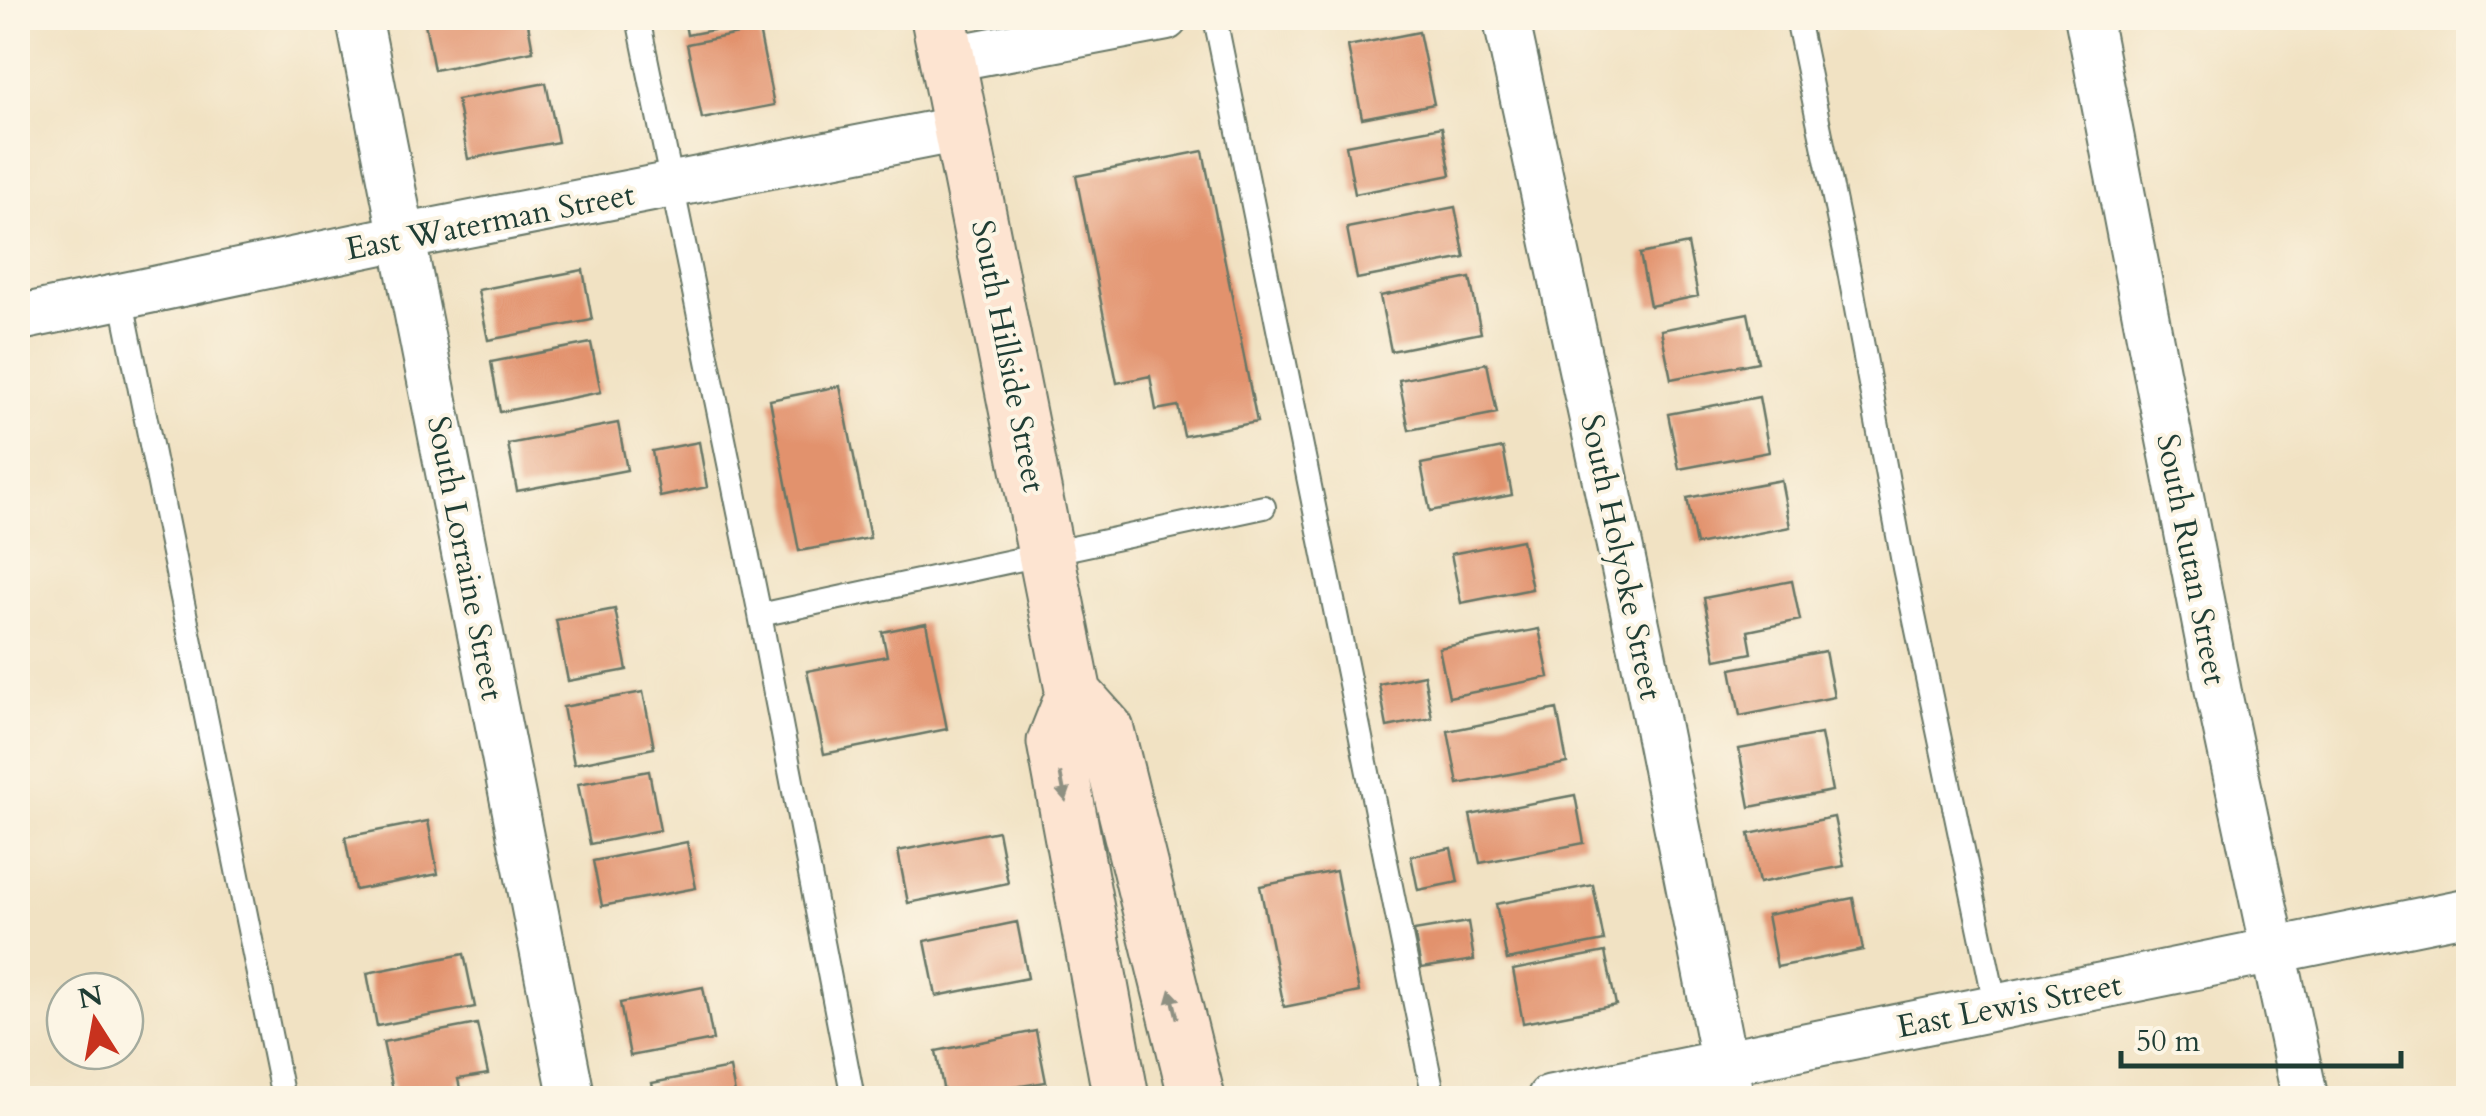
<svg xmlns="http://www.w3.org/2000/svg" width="2486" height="1116" font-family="Cardo,serif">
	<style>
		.building { fill: #e2926d }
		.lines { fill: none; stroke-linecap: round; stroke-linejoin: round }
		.service-casing { stroke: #687766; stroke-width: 26 }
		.minor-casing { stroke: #687766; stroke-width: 49 }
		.secondary-casing { stroke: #687766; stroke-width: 59 }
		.service { stroke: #fff; stroke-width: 22 }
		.minor { stroke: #fff; stroke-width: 45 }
		.secondary { stroke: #fde4d1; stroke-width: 55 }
		.oneway { fill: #8e9082 }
		.labels { text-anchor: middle; stroke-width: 8; stroke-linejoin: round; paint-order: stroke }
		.street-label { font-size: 32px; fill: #1f3d34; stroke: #fcf5e5 }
	</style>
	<rect width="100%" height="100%" fill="#fcf5e5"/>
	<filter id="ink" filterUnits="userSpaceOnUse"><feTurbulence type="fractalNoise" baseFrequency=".01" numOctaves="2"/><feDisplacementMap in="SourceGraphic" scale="20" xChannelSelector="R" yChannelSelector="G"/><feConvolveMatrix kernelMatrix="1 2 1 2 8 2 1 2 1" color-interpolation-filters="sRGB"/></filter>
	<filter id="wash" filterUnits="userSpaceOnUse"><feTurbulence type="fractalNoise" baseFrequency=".0048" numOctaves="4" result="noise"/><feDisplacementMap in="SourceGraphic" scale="40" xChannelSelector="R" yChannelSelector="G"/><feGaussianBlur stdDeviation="2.25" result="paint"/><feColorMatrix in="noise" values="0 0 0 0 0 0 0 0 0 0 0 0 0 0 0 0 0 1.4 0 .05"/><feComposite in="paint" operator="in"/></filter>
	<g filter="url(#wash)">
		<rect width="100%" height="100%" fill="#f1e2c3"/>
		<g id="blocks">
			<path class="building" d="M 424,18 L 527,18 L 533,51 L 434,70 Z
				M 684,18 L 761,18 L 761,21 L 687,35 Z
				M 759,30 L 774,105 L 702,119 L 687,44 Z
				M 1419,32 L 1434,104 L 1362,118 L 1348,46 Z
				M 546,83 L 558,142 L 468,159 L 457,100 Z
				M 1442,127 L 1451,175 L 1355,194 L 1346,145 Z
				M 1203,151 L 1257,422 L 1184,436 L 1178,406 L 1156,410 L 1150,376 L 1117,383 L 1076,176 Z
				M 1455,207 L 1465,258 L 1357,279 L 1347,228 Z
				M 1688,244 L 1698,296 L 1650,306 L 1640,254 Z
				M 583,270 L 592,320 L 488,340 L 478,290 Z
				M 1470,278 L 1481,333 L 1391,351 L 1380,296 Z
				M 1748,313 L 1758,362 L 1671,379 L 1661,330 Z
				M 591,343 L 601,392 L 500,412 L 491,362 Z
				M 1487,363 L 1497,413 L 1409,430 L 1399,380 Z
				M 840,386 L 870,538 L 799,551 L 770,400 Z
				M 1759,397 L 1769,452 L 1679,469 L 1668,414 Z
				M 618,423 L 627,470 L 517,491 L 508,444 Z
				M 699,442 L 707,487 L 660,497 L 652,451 Z
				M 1503,448 L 1512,495 L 1430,511 L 1421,464 Z
				M 1781,480 L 1790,527 L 1696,545 L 1687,498 Z
				M 1522,540 L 1532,589 L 1461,603 L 1451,554 Z
				M 1792,581 L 1800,620 L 1748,631 L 1752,653 L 1716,660 L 1704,598 Z
				M 615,609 L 627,670 L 568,681 L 556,620 Z
				M 926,623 L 947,729 L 824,754 L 807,671 L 887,656 L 882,632 Z
				M 1539,629 L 1549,677 L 1449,697 L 1439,648 Z
				M 1825,651 L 1834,697 L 1740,716 L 1731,669 Z
				M 1424,675 L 1432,718 L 1387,727 L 1379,684 Z
				M 643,692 L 654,748 L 574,764 L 563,707 Z
				M 1557,709 L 1567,763 L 1458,784 L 1448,731 Z
				M 1821,734 L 1832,791 L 1750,807 L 1739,749 Z
				M 649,771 L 660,830 L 590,844 L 578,784 Z
				M 1575,795 L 1584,843 L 1480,863 L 1470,815 Z
				M 1834,817 L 1844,866 L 1759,883 L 1749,834 Z
				M 428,821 L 438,874 L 355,890 L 345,837 Z
				M 998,831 L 1008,883 L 908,903 L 898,851 Z
				M 687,842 L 696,888 L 602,906 L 593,861 Z
				M 1451,848 L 1458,882 L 1418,890 L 1411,856 Z
				M 1336,871 L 1359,992 L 1284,1007 L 1260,886 Z
				M 1593,885 L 1604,941 L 1507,960 L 1496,904 Z
				M 1853,898 L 1863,950 L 1777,967 L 1767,915 Z
				M 1017,922 L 1028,978 L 936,996 L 925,941 Z
				M 1468,922 L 1474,960 L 1421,968 L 1414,931 Z
				M 1605,952 L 1616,1005 L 1523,1023 L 1513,970 Z
				M 464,954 L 475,1007 L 377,1026 L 367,973 Z
				M 703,987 L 713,1040 L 630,1056 L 620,1003 Z
				M 477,1024 L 488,1074 L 458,1079 L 462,1098 L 421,1098 L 420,1090 L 394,1095 L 383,1042 Z
				M 1036,1031 L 1046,1082 L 945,1098 L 936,1051 Z
				M 730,1068 L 736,1098 L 655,1098 L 652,1083 Z"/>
		</g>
	</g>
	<g filter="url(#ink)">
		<use href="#blocks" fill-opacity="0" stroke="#687766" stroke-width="2.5"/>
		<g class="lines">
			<defs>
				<path id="service" d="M 638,18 L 760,615 L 853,1098
					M 1215,18 L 1434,1098
					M 1797,18 L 1849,271 L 1904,568 L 1996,1007
					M 121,296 L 283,1098
					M 760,615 L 1264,507"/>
				<path id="minor" d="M 359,18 L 572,1098
					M 1506,18 L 1642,650 L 1731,1098
					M 2088,18 L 2219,695 L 2305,1098
					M 948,59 L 1165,18
					M 18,318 L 403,237 L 963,128
					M 1550,1098 L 2468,911"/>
				<path id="secondary" d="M 939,18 L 1074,694 L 1106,730 L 1197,1098
					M 1074,694 L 1055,742 L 1121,1098"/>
			</defs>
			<use href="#service" class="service-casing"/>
			<use href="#minor" class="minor-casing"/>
			<use href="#secondary" class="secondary-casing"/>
			<use href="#service" class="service"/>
			<use href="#minor" class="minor"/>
			<use href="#secondary" class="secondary"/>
		</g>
		<defs><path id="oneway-solid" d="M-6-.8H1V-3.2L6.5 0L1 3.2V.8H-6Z" transform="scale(2.5)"/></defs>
		<g class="oneway">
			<use href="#oneway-solid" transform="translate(1063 787) rotate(79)"/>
			<use href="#oneway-solid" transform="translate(1174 1004) rotate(-104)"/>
		</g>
	</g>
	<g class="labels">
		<g class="street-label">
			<text transform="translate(490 221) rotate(-11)" y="11">East Waterman Street</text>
			<text transform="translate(1009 356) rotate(79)" y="11">South Hillside Street</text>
			<text transform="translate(1622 557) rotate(78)" y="11">South Holyoke Street</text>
			<text transform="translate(466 558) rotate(79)" y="11">South Lorraine Street</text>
			<text transform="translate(2192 559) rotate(79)" y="11">South Rutan Street</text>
			<text transform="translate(2009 1005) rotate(-11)" y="11">East Lewis Street</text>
		</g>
	</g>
	<rect width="2486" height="1116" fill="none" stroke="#fcf5e5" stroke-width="60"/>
	<g transform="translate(95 1021) rotate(349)"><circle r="48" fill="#fcf5e5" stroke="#a4ab9e" stroke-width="2.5"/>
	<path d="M0-8L18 38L0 25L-18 38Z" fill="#c8321e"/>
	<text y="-15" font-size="28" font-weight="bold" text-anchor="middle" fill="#1f3d34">N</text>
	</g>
	<path d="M2121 1051v15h280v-15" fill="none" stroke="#1f3d34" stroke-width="5"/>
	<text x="2136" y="1051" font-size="30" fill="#1f3d34" stroke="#fcf5e5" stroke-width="8" paint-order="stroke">50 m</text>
</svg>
